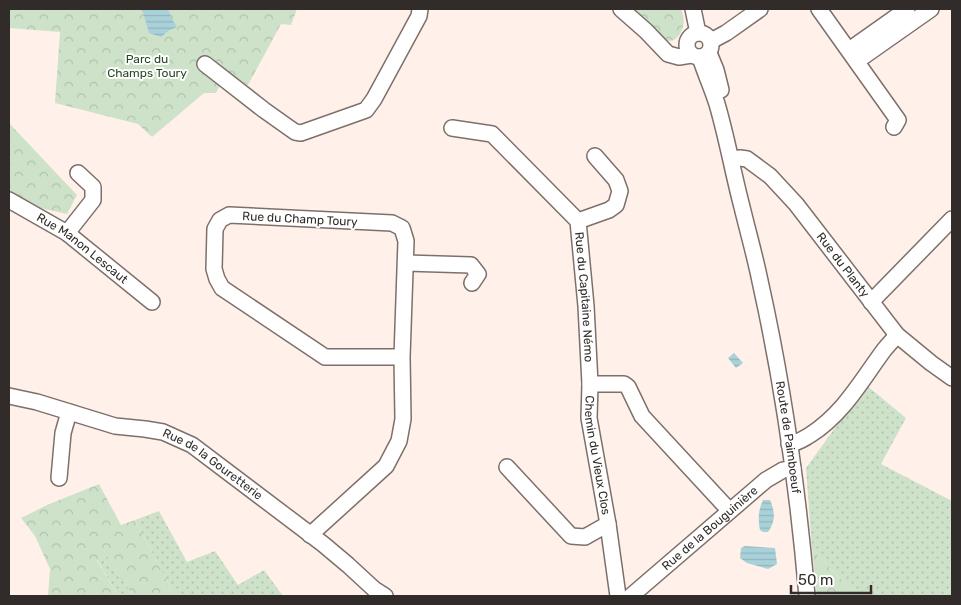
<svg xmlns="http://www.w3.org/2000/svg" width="961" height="605" font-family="Rubik,sans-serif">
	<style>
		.grass { fill: url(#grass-dots) }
		.forest { fill: url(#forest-crowns) }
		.water { fill: url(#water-rules) }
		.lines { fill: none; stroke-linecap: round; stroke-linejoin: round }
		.minor-casing { stroke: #7d706b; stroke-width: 18 }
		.minor { stroke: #fff; stroke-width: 15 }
		.labels { text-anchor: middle; stroke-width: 4; stroke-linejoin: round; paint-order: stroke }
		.park-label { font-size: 12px; fill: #274822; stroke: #fff }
		.street-label { font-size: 12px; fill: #312c29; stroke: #fff }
	</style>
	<defs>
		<pattern id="grass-dots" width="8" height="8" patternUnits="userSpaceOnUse" patternTransform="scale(1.25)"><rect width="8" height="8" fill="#cee2ca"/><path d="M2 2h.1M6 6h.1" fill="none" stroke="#b1c2ae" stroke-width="1.8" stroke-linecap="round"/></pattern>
		<pattern id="forest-crowns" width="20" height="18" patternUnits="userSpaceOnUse" patternTransform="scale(1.25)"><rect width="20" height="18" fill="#cee2ca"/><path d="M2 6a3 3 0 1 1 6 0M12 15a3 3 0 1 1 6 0" fill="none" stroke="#b1c2ae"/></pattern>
		<pattern id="water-rules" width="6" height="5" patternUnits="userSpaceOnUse" patternTransform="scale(1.25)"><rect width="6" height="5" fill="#a9d1d9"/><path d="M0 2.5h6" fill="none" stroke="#92b4ba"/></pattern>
	</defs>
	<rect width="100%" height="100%" fill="#fff0ea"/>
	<path class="grass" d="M 866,385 L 906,418 L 881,464 L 952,501 L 952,596 L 857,596 L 812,549 L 806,468 Z
		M 159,511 L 187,562 L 215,551 L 238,585 L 264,570 L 283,596 L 175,596 L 135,520 Z
		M 106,554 L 133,596 L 118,596 L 97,559 Z"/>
	<path class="forest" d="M 9,9 L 300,9 L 297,9 L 291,25 L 281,24 L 248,85 L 227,71 L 216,93 L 204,93 L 152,137 L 138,124 L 55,103 L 60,32 L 9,28 Z
		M 630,9 L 681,9 C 684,16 685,24 681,32 C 679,36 675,41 669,41 C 659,40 638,16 630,9 Z
		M 9,123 L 77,195 L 67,214 L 27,205 L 9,194 Z
		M 99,484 L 121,525 L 135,520 L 175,596 L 133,596 L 106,555 L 97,560 L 118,596 L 48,596 L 50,569 L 35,536 L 21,518 L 47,505 Z
		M 812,549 L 857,596 L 817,596 Z"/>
	<path class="water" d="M 140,9 L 168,9 L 172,19 L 177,27 L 168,31 L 161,37 L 149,33 L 143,12 Z
		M 734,353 L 743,363 L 736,368 L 728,358 Z
		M 763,500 L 770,500 C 775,512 776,521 768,532 L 763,532 L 760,530 C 758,519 758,511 763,500 Z
		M 745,546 L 775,548 L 777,564 L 768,569 L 747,563 L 740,558 L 741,548 Z"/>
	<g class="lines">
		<defs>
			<g id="minor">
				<path d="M 621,9 L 646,31 L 668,54 L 679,57 L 691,55"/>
				<path d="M 693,9 L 698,33"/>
				<path d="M 819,9 L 898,120 L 894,127"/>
				<circle cx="699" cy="45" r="12"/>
				<path d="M 711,41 L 726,33 L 760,9"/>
				<path d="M 849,50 L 907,9"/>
				<path d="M 709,53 L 716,70 L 721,90"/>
				<path id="s1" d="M 700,57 C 705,73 712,88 717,104 C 727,138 733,173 742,207 C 748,232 755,256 760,281 C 783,384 798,491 807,596"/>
				<path d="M 857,61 L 931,9"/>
				<path d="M 205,64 L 264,110 L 295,132 L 301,133 L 366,110 L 374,99 L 419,16 L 420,9"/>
				<path id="s2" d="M 452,128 L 492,134 L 578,221 L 586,306 L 590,384 L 589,418 L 608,524 L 618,596"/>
				<path id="s3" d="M 732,159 L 740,158 L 747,159 L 770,176 L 796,204 L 897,335 L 931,363 L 952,378"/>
				<path id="s4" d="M 9,200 L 67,233 L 152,302"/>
				<path d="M 578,221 L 609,210 L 616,205 L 620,191 L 616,180 L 595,156"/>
				<path d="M 67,233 L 93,200 L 93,187 L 78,173"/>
				<path d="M 406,263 L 471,265 L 478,274 L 472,283"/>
				<path d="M 871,302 L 952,219"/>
				<path d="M 590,384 L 624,384 L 628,387 L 642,416 L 729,510"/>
				<path id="s5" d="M 9,396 L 37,402 L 115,426 L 145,429 L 163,432 L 192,445 L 323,544 L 348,565 L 374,589 L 385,596"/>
				<path d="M 789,444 C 798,443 803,439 810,435 C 844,413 861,381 884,350 C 888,345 893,340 897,335"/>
				<path d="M 507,467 L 571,536 L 585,537 L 608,524"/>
				<path d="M 59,478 L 63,433 L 69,412"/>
				<path d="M 310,535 L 386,466 L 399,441 L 403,419 L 402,357 L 406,241 L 402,228 L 392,223 L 229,215 L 220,220 L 215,229 L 214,269 L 217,279 L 222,288 L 325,357 L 402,357"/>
				<path id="s6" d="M 631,596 L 766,480 L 783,470 L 793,468"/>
			</g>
		</defs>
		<use href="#minor" class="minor-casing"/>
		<use href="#minor" class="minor"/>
	</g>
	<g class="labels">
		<g class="park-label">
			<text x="147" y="63">Parc du<tspan x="147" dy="14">Champs Toury</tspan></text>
		</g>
		<g class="street-label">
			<text transform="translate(300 219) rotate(3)" y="4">Rue du Champ Toury</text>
			<text dy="4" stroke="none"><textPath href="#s4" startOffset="88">Rue Manon Lescaut</textPath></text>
			<text dy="4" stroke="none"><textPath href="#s3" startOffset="159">Rue du Planty</textPath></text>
			<text dy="4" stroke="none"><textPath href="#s2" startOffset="239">Rue du Capitaine Némo</textPath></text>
			<text dy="4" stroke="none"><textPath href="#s1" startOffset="391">Route de Paimboeuf</textPath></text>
			<text dy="4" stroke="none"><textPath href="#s2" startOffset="398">Chemin du Vieux Clos</textPath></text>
			<text dy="4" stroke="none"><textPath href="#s5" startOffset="218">Rue de la Gouretterie</textPath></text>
			<text dy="4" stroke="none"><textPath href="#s6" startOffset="104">Rue de la Bouguinière</textPath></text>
		</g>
	</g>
	<rect width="961" height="605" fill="none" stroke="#312c29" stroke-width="20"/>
	<path d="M791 585v8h80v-8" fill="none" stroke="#312c29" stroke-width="2.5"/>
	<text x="798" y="585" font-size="15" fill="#312c29" stroke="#ffffff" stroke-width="4" paint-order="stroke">50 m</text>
</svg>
